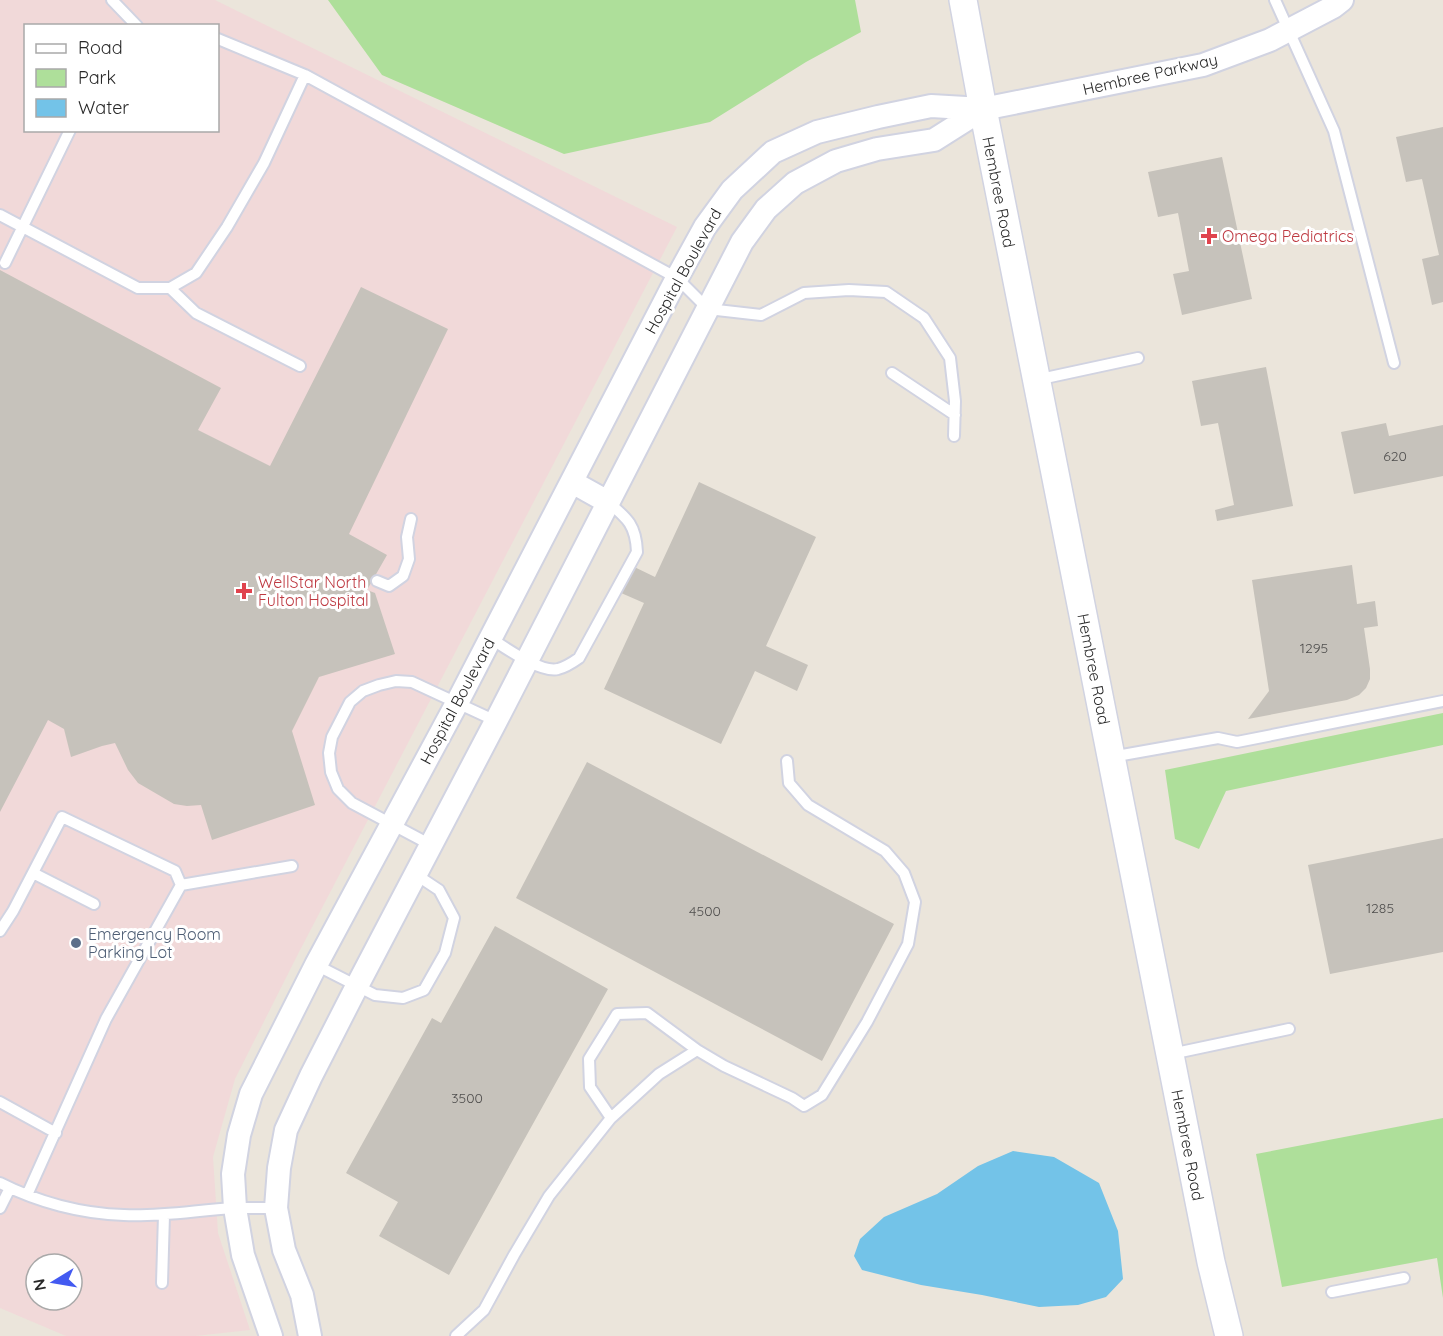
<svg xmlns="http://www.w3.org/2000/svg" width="1443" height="1336" font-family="Quicksand,sans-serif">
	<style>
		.medical { fill: #f1d9d9; fill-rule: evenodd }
		.green { fill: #aedf9a }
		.water { fill: #73c3e8 }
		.building { fill: #c6c2bb }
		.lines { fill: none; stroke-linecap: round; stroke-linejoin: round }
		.service-casing { stroke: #d1d3e1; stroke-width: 14 }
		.minor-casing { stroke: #d1d3e1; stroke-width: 26 }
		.tertiary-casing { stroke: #d1d3e1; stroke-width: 30 }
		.service { stroke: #fff; stroke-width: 10 }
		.minor { stroke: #fff; stroke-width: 22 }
		.tertiary { stroke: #fff; stroke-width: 27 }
		.health-dot { fill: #e0444e; stroke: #fff; stroke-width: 2 }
		.service-dot { fill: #5c6f8a; stroke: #fff; stroke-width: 2 }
		.labels { text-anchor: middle; stroke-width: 6; stroke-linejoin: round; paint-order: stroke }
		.number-label { font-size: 14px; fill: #504f4e }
		.street-label { font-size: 16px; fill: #292929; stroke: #fff }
		.health-label { font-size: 16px; fill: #be3a42; stroke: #fff; text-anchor: start }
		.service-label { font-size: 16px; fill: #4e5e75; stroke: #fff; text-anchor: start }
	</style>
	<rect width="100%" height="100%" fill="#ebe5db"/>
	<path class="medical" d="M 0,0 L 215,0 L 677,227 L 298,954 L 235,1079 L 213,1157 L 218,1233 L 250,1330 L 195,1336 L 66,1336 L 0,1308 ZM 26,26 L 218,26 L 218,130 L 26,130 ZM 36,1264 L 72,1264 L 72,1300 L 36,1300 Z"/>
	<path class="green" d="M 328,0 L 855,0 L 861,32 L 806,62 L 710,122 L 564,154 L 382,75 Z
		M 1443,713 L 1443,745 L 1226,791 L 1199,849 L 1175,839 L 1165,770 Z
		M 1443,1118 L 1443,1298 L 1437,1258 L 1282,1287 L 1256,1154 Z"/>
	<path class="water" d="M 1013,1151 L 1054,1157 L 1099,1183 L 1118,1231 L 1123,1279 L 1106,1297 L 1078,1305 L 1039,1307 L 982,1295 L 921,1285 L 862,1270 L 854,1256 L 860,1239 L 884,1217 L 937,1194 L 978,1166 Z"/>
	<path class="building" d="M 1443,127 L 1443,302 L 1432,305 L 1422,259 L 1439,255 L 1422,179 L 1406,182 L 1396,137 Z
		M 1222,157 L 1252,299 L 1182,315 L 1173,274 L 1189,271 L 1178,213 L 1158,217 L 1148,172 Z
		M 0,270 L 221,388 L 198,430 L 270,466 L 361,287 L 448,329 L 349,534 L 387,555 L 367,590 L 375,593 L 395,654 L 319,677 L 292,731 L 315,805 L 212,840 L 201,805 L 187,806 L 174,804 L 138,783 L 128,770 L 115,743 L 102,746 L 71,757 L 64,729 L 48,720 L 0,812 Z
		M 1266,367 L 1293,506 L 1217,521 L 1215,510 L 1234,505 L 1218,423 L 1201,426 L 1192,381 Z
		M 1386,423 L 1389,436 L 1443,425 L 1443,476 L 1354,494 L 1341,432 Z
		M 699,482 L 816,537 L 766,646 L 808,665 L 797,691 L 755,671 L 721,744 L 604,689 L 644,603 L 612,589 L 624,562 L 655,577 Z
		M 1352,565 L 1357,604 L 1375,601 L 1378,626 L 1364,628 L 1370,669 L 1370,679 L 1366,688 L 1359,695 L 1347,700 L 1248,719 L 1269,691 L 1252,580 Z
		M 587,762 L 894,924 L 822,1061 L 516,898 Z
		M 1443,838 L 1443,952 L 1330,974 L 1308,865 Z
		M 495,926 L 608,989 L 449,1275 L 379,1236 L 398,1202 L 346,1173 L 432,1018 L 441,1023 Z"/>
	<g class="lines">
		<defs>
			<path id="service" d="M 112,0 L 137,26
				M 1275,0 L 1334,131 L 1394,363
				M 218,39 L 305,75 L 677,278 L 708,309 L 761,315 L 804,293 L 849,290 L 886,292 L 924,318 L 950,358 L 955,401 L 954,436
				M 0,215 L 138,288 L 170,288 L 196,273 L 227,227 L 264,163 L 305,75
				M 5,263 L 70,130
				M 170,288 L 196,313 L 300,366
				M 892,373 L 955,415
				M 1036,380 L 1138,358
				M 377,581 L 389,586 L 403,576 L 409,559 L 407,537 L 411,519
				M 490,638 C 506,648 540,673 558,669 C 566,667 572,663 579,658 L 637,552 C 636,525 627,518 608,502
				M 1111,757 L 1218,738 L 1237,742 L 1443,701
				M 431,845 L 352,803 L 338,789 L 331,772 L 329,753 L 332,737 L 350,702 L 363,691 L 379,685 L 396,681 L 412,682 L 496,721
				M 33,873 L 94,904
				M 181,885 L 292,866
				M 0,931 L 13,911 L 62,817 L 175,871 L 181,885 L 106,1019 L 27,1195
				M 316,965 L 375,995 L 403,998 L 424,990 L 445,953 L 454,918 L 439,890 L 415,874
				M 697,1050 L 724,1066 L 792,1098 L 804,1106 L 822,1095 L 867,1022 L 908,944 L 915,902 L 904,873 L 885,851 L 808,805 L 789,783 L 787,761
				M 1171,1054 L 1289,1029
				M 0,1102 L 56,1133
				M 0,1183 C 37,1202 82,1214 124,1215 C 161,1217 197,1210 234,1208 C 248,1208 262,1208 276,1208
				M 0,1208 L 10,1188
				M 162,1283 L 164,1215
				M 1332,1292 L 1404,1278
				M 456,1336 L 484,1310 L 514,1255 L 549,1196 L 611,1118 L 659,1074 L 697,1050 L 647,1013 L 617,1014 L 589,1059 L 590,1087 L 611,1118"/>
			<path id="minor" d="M 572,482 L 608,502
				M 271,1336 L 243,1255 L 235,1208 L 233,1174 L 239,1135 L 251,1094 L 316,965 L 457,703 L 677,278 L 705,227 L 732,190 L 773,152 L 817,132 L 878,117 L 931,106 L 983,109 L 1203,65 L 1270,40 L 1333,7 L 1342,0
				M 310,1336 L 302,1295 L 284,1250 L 276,1208 L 279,1168 L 286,1130 L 311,1076 L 357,986 L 496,721 L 742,242 L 766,209 L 795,183 L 836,161 L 877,149 L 934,140 L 983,109"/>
			<path id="tertiary" d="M 963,0 L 983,109 L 1211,1262 L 1229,1336"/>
		</defs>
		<use href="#service" class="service-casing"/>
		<use href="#minor" class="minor-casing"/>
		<use href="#tertiary" class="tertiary-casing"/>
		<use href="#service" class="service"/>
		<use href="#minor" class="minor"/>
		<use href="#tertiary" class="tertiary"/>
	</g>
	<g class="health-dot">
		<path d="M1206 227h6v6h6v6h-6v6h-6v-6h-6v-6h6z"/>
		<path d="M241 582h6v6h6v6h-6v6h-6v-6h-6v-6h6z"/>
	</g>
	<circle class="service-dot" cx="76" cy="943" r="6"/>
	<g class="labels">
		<g class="number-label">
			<text x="1395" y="461">620</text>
			<text x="1314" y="653">1295</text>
			<text x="1380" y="913">1285</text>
			<text x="705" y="916">4500</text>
			<text x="467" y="1103">3500</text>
		</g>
		<g class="street-label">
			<text transform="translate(1150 74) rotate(-13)" y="6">Hembree Parkway</text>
			<text transform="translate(999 192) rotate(79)" y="6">Hembree Road</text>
			<text transform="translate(683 271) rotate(-61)" y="6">Hospital Boulevard</text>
			<text transform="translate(1094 669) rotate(79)" y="6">Hembree Road</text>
			<text transform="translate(457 701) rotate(-62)" y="6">Hospital Boulevard</text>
			<text transform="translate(1188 1145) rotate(79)" y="6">Hembree Road</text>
		</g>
		<g class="health-label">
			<text x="1222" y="242">Omega Pediatrics</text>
			<text x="258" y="588">WellStar North<tspan x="258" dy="18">Fulton Hospital</tspan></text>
		</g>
		<g class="service-label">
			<text x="88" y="940">Emergency Room<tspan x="88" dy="18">Parking Lot</tspan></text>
		</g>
	</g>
	<rect x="24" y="24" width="195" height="108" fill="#ffffff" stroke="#a9a9a9" stroke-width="1.5"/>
	<rect x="36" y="44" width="30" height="9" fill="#ffffff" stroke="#a9a9a9" stroke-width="1.5"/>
	<text x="78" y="54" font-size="18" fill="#292929">Road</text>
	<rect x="36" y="69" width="30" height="18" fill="#aedf9a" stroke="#a9a9a9" stroke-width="1.5"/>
	<text x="78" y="84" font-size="18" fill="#292929">Park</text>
	<rect x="36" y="99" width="30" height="18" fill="#73c3e8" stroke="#a9a9a9" stroke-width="1.5"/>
	<text x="78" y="114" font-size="18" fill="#292929">Water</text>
	<g transform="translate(54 1282) rotate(259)"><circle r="28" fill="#ffffff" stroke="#a9a9a9" stroke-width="1.5"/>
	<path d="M0-4.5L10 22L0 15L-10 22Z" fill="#435af1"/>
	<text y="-9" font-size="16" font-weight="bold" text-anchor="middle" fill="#292929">N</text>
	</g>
</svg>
